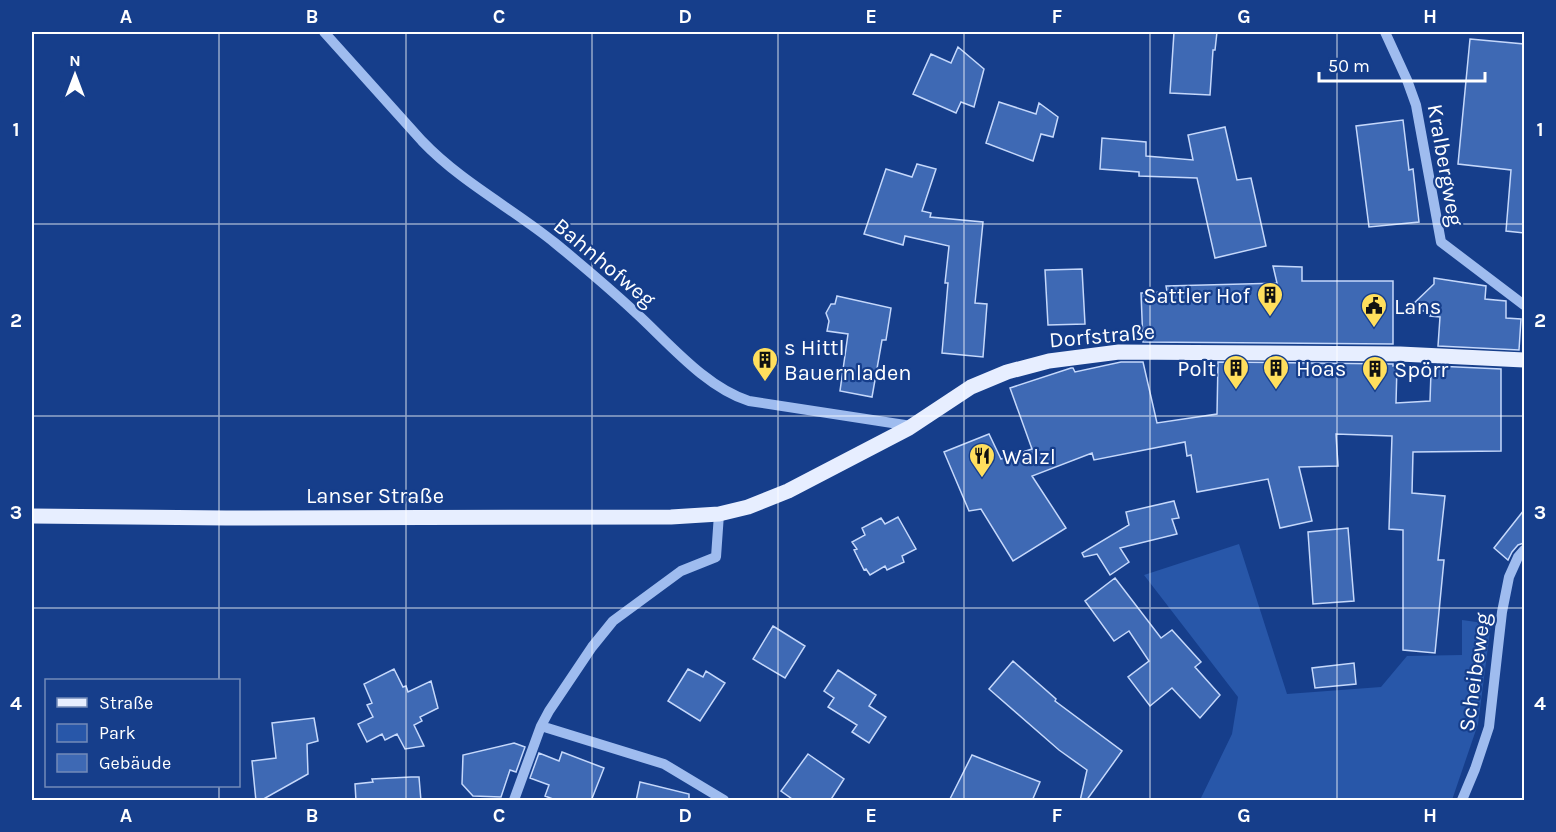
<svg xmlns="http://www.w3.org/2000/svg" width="1556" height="832" font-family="Karla,sans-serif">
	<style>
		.green { fill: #2857a9 }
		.building { fill: #3e69b4; stroke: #c5d8fb; stroke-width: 1.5 }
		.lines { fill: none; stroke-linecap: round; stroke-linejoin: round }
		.minor { stroke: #9fbcef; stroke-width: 10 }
		.major { stroke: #e7eeff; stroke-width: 15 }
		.grid { fill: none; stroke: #fff; stroke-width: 1.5; stroke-opacity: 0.55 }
		.labels { text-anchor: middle; stroke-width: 4.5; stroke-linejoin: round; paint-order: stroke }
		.street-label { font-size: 22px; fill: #fff; stroke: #163e8b }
		.poi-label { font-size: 22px; fill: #fff; stroke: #163e8b; text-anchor: start }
		.neatline { fill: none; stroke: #fff; stroke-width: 2 }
		.grid-label { font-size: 20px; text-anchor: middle; font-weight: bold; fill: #fff }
	</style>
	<rect width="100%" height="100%" fill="#163e8b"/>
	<path class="green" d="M 1239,544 L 1287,694 L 1381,687 L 1407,656 L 1462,655 L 1462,620 L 1491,624 L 1478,724 L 1452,800 L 1200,800 L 1232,734 L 1238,697 L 1144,575 Z"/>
	<path class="building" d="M 1174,32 L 1217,32 L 1215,50 L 1213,50 L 1210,95 L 1170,93 Z
		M 1470,39 L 1524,44 L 1524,233 L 1506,231 L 1511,170 L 1458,164 Z
		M 958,47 L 984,69 L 974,107 L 961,102 L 956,113 L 913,94 L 931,54 L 951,63 Z
		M 999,102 L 1036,114 L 1039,103 L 1058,117 L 1053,137 L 1041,134 L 1033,161 L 986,143 Z
		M 1403,120 L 1409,170 L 1413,169 L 1419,222 L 1369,227 L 1356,126 Z
		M 1225,127 L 1237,180 L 1251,178 L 1266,246 L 1215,258 L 1197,178 L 1139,176 L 1139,172 L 1100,169 L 1102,138 L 1146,142 L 1146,156 L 1193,160 L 1188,135 Z
		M 917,164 L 936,169 L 922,211 L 931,213 L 930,217 L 983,222 L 975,303 L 987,304 L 983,357 L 942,353 L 948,283 L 945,283 L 949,246 L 905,236 L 903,245 L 864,234 L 886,169 L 912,177 Z
		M 1273,266 L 1302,267 L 1302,281 L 1393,281 L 1393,344 L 1143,342 L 1141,293 L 1167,292 L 1166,286 L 1277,283 Z
		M 1082,269 L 1085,324 L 1048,325 L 1045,270 Z
		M 1434,278 L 1486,286 L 1485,299 L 1506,301 L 1506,318 L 1521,319 L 1519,350 L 1438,346 L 1440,317 L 1430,316 L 1431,312 L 1408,309 L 1434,284 Z
		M 837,296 L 891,308 L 886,340 L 882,340 L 872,397 L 840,391 L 848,334 L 827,331 L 829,321 L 826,313 L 831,304 L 835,304 Z
		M 1121,362 L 1143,362 L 1157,423 L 1217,414 L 1218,362 L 1393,364 L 1393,366 L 1397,366 L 1396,403 L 1430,401 L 1431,372 L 1436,372 L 1436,366 L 1501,369 L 1501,451 L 1413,452 L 1412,493 L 1445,496 L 1438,560 L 1444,560 L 1435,653 L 1403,650 L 1403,530 L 1389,529 L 1392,436 L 1336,434 L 1338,466 L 1299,467 L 1312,521 L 1280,528 L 1268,479 L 1197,492 L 1191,455 L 1187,456 L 1185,442 L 1094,460 L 1092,453 L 1032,476 L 1066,528 L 1013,561 L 981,509 L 969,511 L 944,452 L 989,434 L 1001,459 L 1032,449 L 1010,388 L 1071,368 L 1073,368 L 1075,372 Z
		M 1174,501 L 1179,518 L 1172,519 L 1177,534 L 1120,548 L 1129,562 L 1110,575 L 1097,554 L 1084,557 L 1082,553 L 1129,525 L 1126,512 Z
		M 1524,510 L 1524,543 L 1518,545 L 1512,552 L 1508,560 L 1494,548 Z
		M 898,517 L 916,549 L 902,556 L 904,562 L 887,570 L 885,566 L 870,575 L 866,569 L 864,570 L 854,550 L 857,549 L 852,542 L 865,535 L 862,528 L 881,518 L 885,524 Z
		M 1348,528 L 1354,601 L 1313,604 L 1308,532 Z
		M 1115,578 L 1161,638 L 1172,630 L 1201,662 L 1195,667 L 1220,695 L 1200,718 L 1172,688 L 1150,706 L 1128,677 L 1149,661 L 1129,631 L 1114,641 L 1085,601 Z
		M 773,626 L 805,646 L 785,678 L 753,659 Z
		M 1013,661 L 1056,699 L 1055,701 L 1122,751 L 1086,801 L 1080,801 L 1087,770 L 1059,750 L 989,689 Z
		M 1354,663 L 1356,684 L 1315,688 L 1312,668 Z
		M 394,669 L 403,687 L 406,686 L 408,692 L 431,681 L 438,708 L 420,717 L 422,721 L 414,725 L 424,746 L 405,749 L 397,734 L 385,740 L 382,734 L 367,742 L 358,724 L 373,717 L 367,705 L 372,703 L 364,684 Z
		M 688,669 L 703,677 L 706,671 L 725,683 L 700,721 L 668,701 Z
		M 838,670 L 876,695 L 869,706 L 886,717 L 869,743 L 852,732 L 857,725 L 828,707 L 834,698 L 824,691 Z
		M 314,718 L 318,741 L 307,744 L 308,774 L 260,801 L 256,801 L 252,761 L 276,758 L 272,723 Z
		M 514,743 L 525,747 L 516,772 L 510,770 L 501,797 L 473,796 L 462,784 L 463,755 Z
		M 562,752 L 604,768 L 591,801 L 558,801 L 545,796 L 549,785 L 530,778 L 539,753 L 559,761 Z
		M 808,754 L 844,779 L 830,801 L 795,801 L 781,791 Z
		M 972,755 L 1040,782 L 1032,801 L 949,801 Z
		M 411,777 L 419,777 L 421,801 L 356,801 L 355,784 L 373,782 L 372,779 Z
		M 640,782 L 689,794 L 689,801 L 636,801 Z"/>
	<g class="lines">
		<path class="minor" d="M 324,32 L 422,141 C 461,182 512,208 555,243 C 583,266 609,288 635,312 C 668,342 705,387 749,401 L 905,425 L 909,428
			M 1385,32 L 1407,80 L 1416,105 L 1441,242 L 1524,305
			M 541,726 L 664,764 L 724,800
			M 514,800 L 541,726 L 549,711 L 592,647 L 613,621 L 681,571 L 716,557 L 719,514
			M 1462,800 L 1475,769 L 1489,727 L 1502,612 L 1509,577 L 1518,557 L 1524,550"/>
		<path class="major" d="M 32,516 L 226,518 L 671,517 L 719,514 L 748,507 L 788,491 L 909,428 L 971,387 L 1007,372 L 1049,361 L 1119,352 L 1400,354 L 1524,360"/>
	</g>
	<path class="grid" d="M 219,32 L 219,680M 406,32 L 406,800M 592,32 L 592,800M 778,32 L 778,800M 964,32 L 964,800M 1150,32 L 1150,800M 1337,32 L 1337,800M 32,224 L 1524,224M 32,416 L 1524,416M 32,608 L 1524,608M 219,786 L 219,800"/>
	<defs>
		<symbol id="building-pin" viewBox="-11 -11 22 30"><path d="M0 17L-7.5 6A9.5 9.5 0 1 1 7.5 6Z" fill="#ffdf5d" stroke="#163e8b"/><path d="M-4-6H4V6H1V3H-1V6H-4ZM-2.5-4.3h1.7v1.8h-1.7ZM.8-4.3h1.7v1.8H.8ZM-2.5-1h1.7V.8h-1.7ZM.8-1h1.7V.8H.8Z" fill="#111"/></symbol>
		<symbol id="civic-pin" viewBox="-11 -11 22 30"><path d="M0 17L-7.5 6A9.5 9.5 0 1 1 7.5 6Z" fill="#ffdf5d" stroke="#163e8b"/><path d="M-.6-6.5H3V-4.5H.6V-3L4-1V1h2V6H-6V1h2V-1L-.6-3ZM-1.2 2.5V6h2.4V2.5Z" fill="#111"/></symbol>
		<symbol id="restaurant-pin" viewBox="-11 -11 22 30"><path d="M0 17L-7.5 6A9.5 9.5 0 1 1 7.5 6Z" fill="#ffdf5d" stroke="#163e8b"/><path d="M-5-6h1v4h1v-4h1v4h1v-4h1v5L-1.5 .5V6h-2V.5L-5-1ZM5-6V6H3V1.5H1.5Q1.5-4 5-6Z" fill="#111"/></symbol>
	</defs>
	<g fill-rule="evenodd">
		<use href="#building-pin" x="1255" y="280" width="30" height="40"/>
		<use href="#civic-pin" x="1359" y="291" width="30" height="40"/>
		<use href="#building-pin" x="750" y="345" width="30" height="40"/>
		<use href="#building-pin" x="1221" y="353" width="30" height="40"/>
		<use href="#building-pin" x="1261" y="353" width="30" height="40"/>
		<use href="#building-pin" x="1360" y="354" width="30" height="40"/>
		<use href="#restaurant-pin" x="967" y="441" width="30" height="40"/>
	</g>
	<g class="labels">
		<g class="street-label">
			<text transform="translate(1446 165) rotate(80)" y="8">Kralbergweg</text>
			<text transform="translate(605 262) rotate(40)" y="8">Bahnhofweg</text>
			<text transform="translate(1102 335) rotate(-5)" y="8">Dorfstraße</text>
			<text x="375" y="503">Lanser Straße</text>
			<text transform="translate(1474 672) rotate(-82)" y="8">Scheibeweg</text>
		</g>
		<g class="poi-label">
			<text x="1250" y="303" text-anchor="end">Sattler Hof</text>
			<text x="1394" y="314">Lans</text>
			<text x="784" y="355">s Hittl<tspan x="784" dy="25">Bauernladen</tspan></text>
			<text x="1216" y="376" text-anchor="end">Polt</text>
			<text x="1296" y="376">Hoas</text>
			<text x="1394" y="377">Spörr</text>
			<text x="1002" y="464">Walzl</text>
		</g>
	</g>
	<rect width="1556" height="832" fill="none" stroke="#163e8b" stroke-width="66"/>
	<rect x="45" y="679" width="195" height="108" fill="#163e8b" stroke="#738bb9" stroke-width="1.5"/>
	<rect x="57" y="698" width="30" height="9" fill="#e7eeff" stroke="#738bb9" stroke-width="1.5"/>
	<text x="99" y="709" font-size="18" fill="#ffffff">Straße</text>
	<rect x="57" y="724" width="30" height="18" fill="#2857a9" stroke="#738bb9" stroke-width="1.5"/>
	<text x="99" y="739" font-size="18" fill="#ffffff">Park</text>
	<rect x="57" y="754" width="30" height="18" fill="#3e69b4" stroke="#738bb9" stroke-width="1.5"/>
	<text x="99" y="769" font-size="18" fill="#ffffff">Gebäude</text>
	<g transform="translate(75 75)" stroke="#163e8b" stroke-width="4.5" paint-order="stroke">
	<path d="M0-4.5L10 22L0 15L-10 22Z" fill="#ffffff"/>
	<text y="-9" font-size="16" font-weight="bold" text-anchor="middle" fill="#ffffff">N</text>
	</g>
	<path d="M1319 72v9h166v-9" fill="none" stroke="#ffffff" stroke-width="3"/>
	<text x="1328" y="72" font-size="18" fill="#ffffff" stroke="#163e8b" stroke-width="4.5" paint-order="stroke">50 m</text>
	<rect x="33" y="33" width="1490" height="766" class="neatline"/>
	<g class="grid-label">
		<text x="126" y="23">A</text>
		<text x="312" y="23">B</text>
		<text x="499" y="23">C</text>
		<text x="685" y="23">D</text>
		<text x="871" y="23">E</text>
		<text x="1057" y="23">F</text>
		<text x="1244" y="23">G</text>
		<text x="1430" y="23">H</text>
		<text x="16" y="136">1</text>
		<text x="1540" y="136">1</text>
		<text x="16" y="327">2</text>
		<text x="1540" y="327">2</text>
		<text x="16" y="519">3</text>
		<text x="1540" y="519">3</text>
		<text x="16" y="710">4</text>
		<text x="1540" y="710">4</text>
		<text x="126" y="822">A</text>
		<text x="312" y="822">B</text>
		<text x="499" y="822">C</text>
		<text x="685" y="822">D</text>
		<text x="871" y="822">E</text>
		<text x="1057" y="822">F</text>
		<text x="1244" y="822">G</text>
		<text x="1430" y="822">H</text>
	</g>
</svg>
